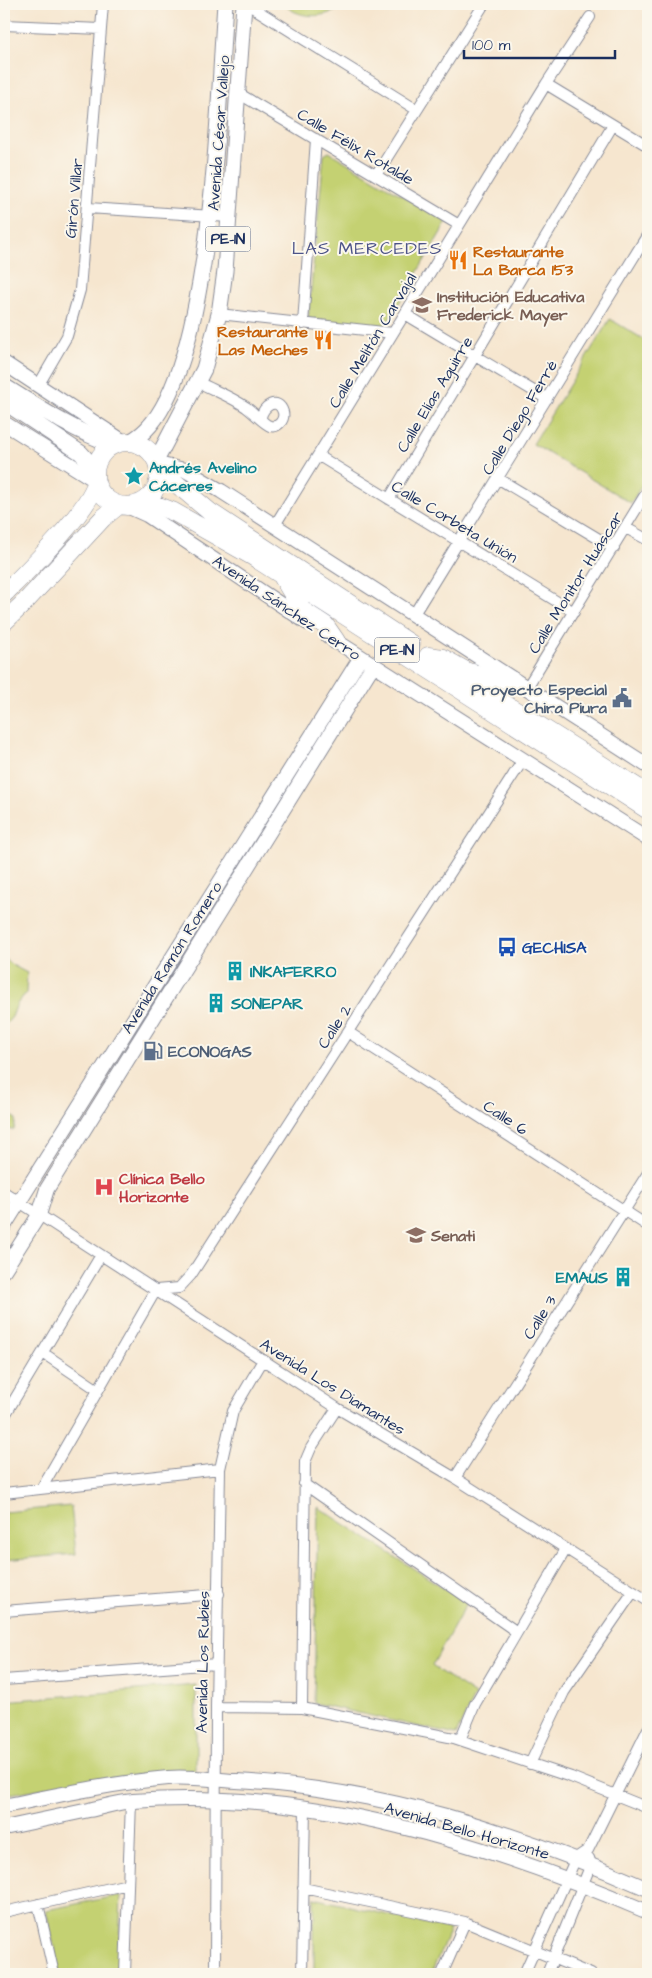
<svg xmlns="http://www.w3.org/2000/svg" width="652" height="1978" font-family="'Architects Daughter',sans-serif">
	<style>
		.green { fill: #c4d172; stroke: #708068 }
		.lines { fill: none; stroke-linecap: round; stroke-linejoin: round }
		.street-casing { stroke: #888a96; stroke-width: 12 }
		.secondary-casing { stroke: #888a96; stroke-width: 16 }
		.primary-casing { stroke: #888a96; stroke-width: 17 }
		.highway-casing { stroke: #888a96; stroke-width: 19 }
		.street { stroke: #fff; stroke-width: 10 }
		.secondary { stroke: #fff; stroke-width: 14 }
		.primary { stroke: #fff; stroke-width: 15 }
		.highway { stroke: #fff; stroke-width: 18 }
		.labels { text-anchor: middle; stroke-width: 4; stroke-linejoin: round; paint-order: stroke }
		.shield { fill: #fbf7ec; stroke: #5e6b89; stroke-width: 1 }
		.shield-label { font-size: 15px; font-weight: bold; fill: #1b2f5e }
		.street-label { font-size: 16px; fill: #1b2f5e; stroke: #fbf7ec }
		.food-label { font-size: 16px; font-weight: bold; fill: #c56008; stroke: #fbf7ec; text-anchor: start }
		.education-label { font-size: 16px; font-weight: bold; fill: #785e54; stroke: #fbf7ec; text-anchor: start }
		.culture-label { font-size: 16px; font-weight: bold; fill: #0d838f; stroke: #fbf7ec; text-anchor: start }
		.service-label { font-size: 16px; font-weight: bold; fill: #4e5e75; stroke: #fbf7ec; text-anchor: end }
		.transit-label { font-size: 16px; font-weight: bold; fill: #164399; stroke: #fbf7ec; text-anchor: start }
		.health-label { font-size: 16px; font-weight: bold; fill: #be3a42; stroke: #fbf7ec; text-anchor: start }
		.neighbourhood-label { font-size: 18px; letter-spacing: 1px; fill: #4d5489; stroke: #fbf7ec }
	</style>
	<rect width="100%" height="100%" fill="#fbf7ec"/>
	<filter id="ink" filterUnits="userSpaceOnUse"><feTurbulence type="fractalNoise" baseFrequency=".02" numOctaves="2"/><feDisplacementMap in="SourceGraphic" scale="10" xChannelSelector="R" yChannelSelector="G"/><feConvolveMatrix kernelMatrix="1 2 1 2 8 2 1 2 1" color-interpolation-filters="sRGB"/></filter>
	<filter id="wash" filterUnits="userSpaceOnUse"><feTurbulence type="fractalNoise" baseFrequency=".0096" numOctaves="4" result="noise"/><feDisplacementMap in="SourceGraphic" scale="20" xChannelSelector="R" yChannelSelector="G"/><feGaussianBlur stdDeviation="1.12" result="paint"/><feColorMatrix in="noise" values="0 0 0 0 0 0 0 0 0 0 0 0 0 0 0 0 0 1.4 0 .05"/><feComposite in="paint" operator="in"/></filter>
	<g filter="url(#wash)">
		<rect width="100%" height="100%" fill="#f6e6cf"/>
		<path class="green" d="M 283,4 L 300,4 L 308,6 L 349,4 C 328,17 303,22 283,4 Z
			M 329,152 L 447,222 L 385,327 L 308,319 L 324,155 Z
			M 610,319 L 648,342 L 648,475 L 631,503 L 533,444 Z
			M 4,958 L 12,965 L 27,973 L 26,993 L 17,1004 L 12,1017 L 4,1026 Z
			M 4,1110 L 16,1119 L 14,1130 L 4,1129 Z
			M 71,1506 L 76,1554 L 4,1560 L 4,1512 Z
			M 318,1507 L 467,1603 L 432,1666 L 475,1695 L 456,1735 L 314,1703 Z
			M 196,1685 L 196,1770 L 98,1779 L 4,1795 L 4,1701 Z
			M 121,1895 L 118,1974 L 60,1974 L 46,1910 Z
			M 314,1898 L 450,1929 L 431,1974 L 314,1974 Z"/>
	</g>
	<g filter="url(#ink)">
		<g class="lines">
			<defs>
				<path id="street" d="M 247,4 L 417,110
					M 4,25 L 101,29
					M 546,84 L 648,146
					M 238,93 L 459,225
					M 376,175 L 484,4
					M 88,208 L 229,217
					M 219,314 L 393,333
					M 405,314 L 547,399
					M 303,324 L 316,139
					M 198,382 C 213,390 232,397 246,407 C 252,411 265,425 270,426 C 278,428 285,420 283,412 C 278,396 262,406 261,418
					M 38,386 L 67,336 L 80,290 L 103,4
					M 319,456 L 574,612
					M 499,479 L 614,548
					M 389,499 L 613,125
					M 275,525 L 546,84 L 590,17
					M 626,528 L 648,540
					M 414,614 L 648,234
					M 526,689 L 648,490
					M 348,1032 L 648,1226
					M 4,1192 L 337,1408 L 455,1478 L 648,1601
					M 43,1353 L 98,1390
					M 4,1417 L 101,1255
					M 455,1478 L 648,1173
					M 304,1484 L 517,1632
					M 41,1489 L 156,1290 L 179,1288 L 191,1275 L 523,760
					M 4,1493 L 220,1469
					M 4,1611 L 219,1594
					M 4,1680 L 216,1664
					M 216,1707 L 302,1708 L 454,1738 L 571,1777 L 648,1808
					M 302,1708 L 305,1462 L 311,1448 L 337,1408
					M 460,1740 L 475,1704 L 566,1549
					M 530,1764 L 564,1692 L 633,1592
					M 303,1888 L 465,1922 L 591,1974
					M 38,1904 L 54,1974
					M 4,1912 L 128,1884
					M 125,1974 L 131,1801
					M 215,1974 L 216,1707 L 220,1469 L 233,1411 L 263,1360
					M 302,1974 L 305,1807
					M 442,1974 L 465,1922
					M 524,1974 L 576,1858 L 588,1850 L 648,1729
					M 547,1974 L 591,1864 L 589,1858"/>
				<path id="secondary" d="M 4,363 L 124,442
					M 4,423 L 95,480
					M 157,464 L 185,470 L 221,491 L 648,766
					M 127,506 L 147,515 L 308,623
					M 328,636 L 648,839
					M 4,1226 L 361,657
					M 4,1270 L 39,1215 L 47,1189 L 373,665
					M 4,1806 C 58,1795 112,1783 168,1778 C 190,1776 214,1780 236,1781 C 380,1788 517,1832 648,1889
					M 4,1828 C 32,1822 60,1816 89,1810 C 103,1807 118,1802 133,1801 C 309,1787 489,1844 648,1912"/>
				<path id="primary" d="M 4,386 C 39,408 74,431 114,445
					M 4,402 L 81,453 L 95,469
					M 129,442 C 214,404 218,91 225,4
					M 156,461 L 204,369 L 219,314 L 225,271 L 244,4"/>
				<path id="highway" d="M95 474a32 32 0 1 1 64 0a32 32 0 1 1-64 0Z
					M 158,468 L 210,512 L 411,644
					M 140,503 L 153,504 L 174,512 L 252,556 L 648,810
					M 283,578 L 302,610 L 325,625 L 336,641
					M 4,594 C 30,568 84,516 96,484
					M 4,622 L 25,602 L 103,518 L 119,505
					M 428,656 L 443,658 L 468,672 L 513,681
					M 443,665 L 648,794"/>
			</defs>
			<use href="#street" class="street-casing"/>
			<use href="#secondary" class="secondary-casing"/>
			<use href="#primary" class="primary-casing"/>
			<use href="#highway" class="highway-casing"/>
			<use href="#street" class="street"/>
			<use href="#secondary" class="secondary"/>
			<use href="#primary" class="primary"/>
			<use href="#highway" class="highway"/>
		</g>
	</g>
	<defs>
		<symbol id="restaurant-bare" viewBox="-9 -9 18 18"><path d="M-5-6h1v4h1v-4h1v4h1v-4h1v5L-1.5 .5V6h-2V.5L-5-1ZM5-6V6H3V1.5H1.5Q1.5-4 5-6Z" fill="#e8710a" stroke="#fbf7ec" stroke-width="2.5" paint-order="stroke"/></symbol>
		<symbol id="school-bare" viewBox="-9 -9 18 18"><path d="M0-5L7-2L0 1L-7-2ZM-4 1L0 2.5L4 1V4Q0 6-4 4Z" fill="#8d6e63" stroke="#fbf7ec" stroke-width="2.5" paint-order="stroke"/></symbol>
		<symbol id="sight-bare" viewBox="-9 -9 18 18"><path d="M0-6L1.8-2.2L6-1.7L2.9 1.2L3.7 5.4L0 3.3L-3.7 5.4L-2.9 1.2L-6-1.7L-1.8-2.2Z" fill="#0f9aa8" stroke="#fbf7ec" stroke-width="2.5" paint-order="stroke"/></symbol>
		<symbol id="civic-bare" viewBox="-9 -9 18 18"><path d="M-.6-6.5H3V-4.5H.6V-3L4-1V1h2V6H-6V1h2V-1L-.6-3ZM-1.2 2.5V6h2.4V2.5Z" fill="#5c6f8a" stroke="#fbf7ec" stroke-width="2.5" paint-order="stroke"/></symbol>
		<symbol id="bus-bare" viewBox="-9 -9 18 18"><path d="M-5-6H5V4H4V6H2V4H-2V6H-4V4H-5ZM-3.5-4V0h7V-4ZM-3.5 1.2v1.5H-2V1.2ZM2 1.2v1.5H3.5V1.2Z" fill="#1a4fb4" stroke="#fbf7ec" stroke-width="2.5" paint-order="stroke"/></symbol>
		<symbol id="building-bare" viewBox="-9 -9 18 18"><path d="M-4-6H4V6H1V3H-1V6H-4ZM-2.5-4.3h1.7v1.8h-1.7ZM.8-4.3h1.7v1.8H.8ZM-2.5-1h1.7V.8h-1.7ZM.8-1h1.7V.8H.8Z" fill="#0f9aa8" stroke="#fbf7ec" stroke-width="2.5" paint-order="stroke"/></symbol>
		<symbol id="fuel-bare" viewBox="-9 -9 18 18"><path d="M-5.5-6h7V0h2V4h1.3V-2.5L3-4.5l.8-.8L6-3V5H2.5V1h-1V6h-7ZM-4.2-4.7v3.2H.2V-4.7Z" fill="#5c6f8a" stroke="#fbf7ec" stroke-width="2.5" paint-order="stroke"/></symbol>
		<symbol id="hospital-bare" viewBox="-9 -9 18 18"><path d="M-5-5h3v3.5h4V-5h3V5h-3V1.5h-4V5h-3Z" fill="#e0444e" stroke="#fbf7ec" stroke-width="2.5" paint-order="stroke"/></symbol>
		<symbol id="university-bare" viewBox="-9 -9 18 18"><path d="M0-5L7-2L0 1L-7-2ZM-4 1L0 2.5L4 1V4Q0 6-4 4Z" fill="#8d6e63" stroke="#fbf7ec" stroke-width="2.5" paint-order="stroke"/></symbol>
	</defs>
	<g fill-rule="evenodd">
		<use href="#restaurant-bare" x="444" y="246" width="28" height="28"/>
		<use href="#school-bare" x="408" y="291" width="28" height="28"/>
		<use href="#restaurant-bare" x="309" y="326" width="28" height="28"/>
		<use href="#sight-bare" x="120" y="462" width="28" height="28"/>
		<use href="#civic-bare" x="608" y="684" width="28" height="28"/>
		<use href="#bus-bare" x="493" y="933" width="28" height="28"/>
		<use href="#building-bare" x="221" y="957" width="28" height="28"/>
		<use href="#building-bare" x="202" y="989" width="28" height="28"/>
		<use href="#fuel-bare" x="139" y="1037" width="28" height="28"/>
		<use href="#hospital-bare" x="90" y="1173" width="28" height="28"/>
		<use href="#university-bare" x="402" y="1221" width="28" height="28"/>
		<use href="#building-bare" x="609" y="1263" width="28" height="28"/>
	</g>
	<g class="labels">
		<g class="shield">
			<rect x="205.5" y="226.5" width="45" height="25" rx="4"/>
			<rect x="374.5" y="637.5" width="45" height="25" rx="4"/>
		</g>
		<g class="shield-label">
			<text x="228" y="244">PE-1N</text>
			<text x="397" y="655">PE-1N</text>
		</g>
		<g class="street-label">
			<text transform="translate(218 133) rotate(-86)" y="6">Avenida César Vallejo</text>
			<text transform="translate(356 146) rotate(31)" y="6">Calle Félix Rotalde</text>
			<text transform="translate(73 198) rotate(-85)" y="6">Girón Villar</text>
			<text transform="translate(372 340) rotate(-59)" y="6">Calle Melitón Carvajal</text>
			<text transform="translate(434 394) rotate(-59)" y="6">Calle Elías Aguirre</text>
			<text transform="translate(519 417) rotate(-59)" y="6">Calle Diego Ferré</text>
			<text transform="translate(455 521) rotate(31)" y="6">Calle Corbeta Unión</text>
			<text transform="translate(575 582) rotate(-58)" y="6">Calle Monitor Huáscar</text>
			<text transform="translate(287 607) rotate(34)" y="6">Avenida Sánchez Cerro</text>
			<text transform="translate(171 957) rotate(-58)" y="6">Avenida Ramón Romero</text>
			<text transform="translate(334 1026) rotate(-57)" y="6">Calle 2</text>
			<text transform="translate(506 1117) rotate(33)" y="6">Calle 6</text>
			<text transform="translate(539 1317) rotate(-58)" y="6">Calle 3</text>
			<text transform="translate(333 1386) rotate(32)" y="6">Avenida Los Diamantes</text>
			<text transform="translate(202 1662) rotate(-89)" y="6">Avenida Los Rubíes</text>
			<text transform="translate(467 1830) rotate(16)" y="6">Avenida Bello Horizonte</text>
		</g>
		<g class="food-label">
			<text x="473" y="257">Restaurante<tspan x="473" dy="18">La Barca 153</tspan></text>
			<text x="308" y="337" text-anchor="end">Restaurante<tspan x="308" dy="18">Las Meches</tspan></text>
		</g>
		<g class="education-label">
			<text x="437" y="302">Institución Educativa<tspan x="437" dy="18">Frederick Mayer</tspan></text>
			<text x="431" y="1241">Senati</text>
		</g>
		<g class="culture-label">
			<text x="149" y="473">Andrés Avelino<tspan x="149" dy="18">Cáceres</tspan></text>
			<text x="250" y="977">INKAFERRO</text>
			<text x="231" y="1009">SONEPAR</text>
			<text x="608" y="1283" text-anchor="end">EMAUS</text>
		</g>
		<g class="service-label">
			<text x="607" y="695">Proyecto Especial<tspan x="607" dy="18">Chira Piura</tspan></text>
			<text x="168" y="1057" text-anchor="start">ECONOGAS</text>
		</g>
		<g class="transit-label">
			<text x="522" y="953">GECHISA</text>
		</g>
		<g class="health-label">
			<text x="119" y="1184">Clínica Bello<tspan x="119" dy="18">Horizonte</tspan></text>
		</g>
		<g class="neighbourhood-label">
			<text x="367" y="254">LAS MERCEDES</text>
		</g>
	</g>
	<rect width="652" height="1978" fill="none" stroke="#fbf7ec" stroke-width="20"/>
	<path d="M464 50v8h151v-8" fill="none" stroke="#1b2f5e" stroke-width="2.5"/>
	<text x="472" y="50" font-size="15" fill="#1b2f5e" stroke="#fbf7ec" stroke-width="4" paint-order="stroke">100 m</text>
</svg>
